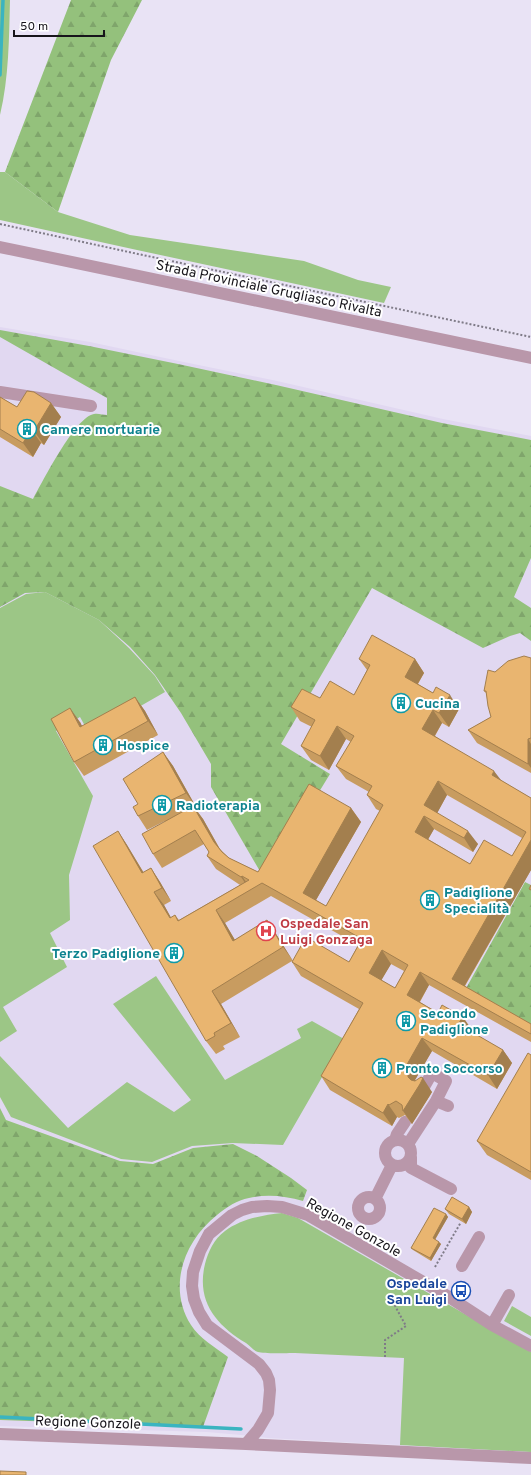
<svg xmlns="http://www.w3.org/2000/svg" width="531" height="1475" font-family="Overpass,sans-serif">
	<style>
		.built { fill: #e1d8f1 }
		.green { fill: #9cc686 }
		.forest { fill: url(#forest-firs) }
		.lines { fill: none; stroke-linecap: round; stroke-linejoin: round }
		.stream { stroke: #3ab4c0; stroke-width: 3.5 }
		.path { stroke: #7f7b87; stroke-width: 2; stroke-dasharray: 2 2; stroke-linecap: butt }
		.minor { stroke: #b997aa; stroke-width: 12 }
		.wall { fill: #c89c60; fill-rule: evenodd }
		.shaded-wall { fill: #a37f4e }
		.building { fill: #e9b570; stroke: #a37f4e; fill-rule: evenodd }
		.labels { text-anchor: middle; stroke-width: 4; stroke-linejoin: round; paint-order: stroke }
		.street-label { font-size: 14px; fill: #17151b; stroke: #fff }
		.culture-label { font-size: 14px; font-weight: bold; fill: #0d838f; stroke: #fff; text-anchor: start }
		.health-label { font-size: 14px; font-weight: bold; fill: #be3a42; stroke: #fff; text-anchor: start }
		.transit-label { font-size: 14px; font-weight: bold; fill: #164399; stroke: #fff; text-anchor: end }
	</style>
	<defs>
		<pattern id="forest-firs" width="22" height="20" patternUnits="userSpaceOnUse"><rect width="22" height="20" fill="#94c17c"/><path d="M5 1l3.5 6h-7zM16 11l3.5 6h-7z" fill="#7fa56b"/></pattern>
	</defs>
	<rect width="100%" height="100%" fill="#e9e3f5"/>
	<path class="built" d="M 0,327 L 90,342 L 179,361 L 277,381 L 443,419 L 531,436 L 531,1452 L 268,1438 L 252,1436 L 207,1432 L 0,1426 Z"/>
	<path class="green" d="M 0,0 L 10,0 C 9,38 9,78 0,115 Z
		M 0,172 L 5,172 L 58,212 L 130,235 L 304,261 L 358,280 L 391,287 L 384,303 L 137,250 L 0,220 Z
		M 45,592 L 99,620 L 129,648 L 155,676 L 165,692 L 90,735 L 80,717 L 56,731 L 93,796 L 69,875 L 70,920 L 50,933 L 67,967 L 3,1007 L 17,1031 L 0,1042 L 0,608 L 26,594 Z
		M 156,976 L 225,1080 L 301,1038 L 297,1029 L 312,1021 L 344,1039 L 283,1145 L 233,1143 L 192,1146 L 152,1162 L 121,1159 L 11,1117 L 0,1097 L 0,1056 L 68,1128 L 127,1082 L 174,1112 L 191,1100 L 113,1004 Z
		M 282,1213 L 298,1218 L 531,1352 L 531,1452 L 400,1445 L 404,1358 C 367,1356 331,1355 295,1353 C 287,1353 264,1354 258,1352 C 254,1351 250,1346 246,1343 C 216,1325 196,1301 205,1264 C 208,1252 214,1239 225,1231 C 241,1219 263,1215 282,1213 Z
		M 512,1306 L 531,1317 L 531,1336 L 504,1321 Z"/>
	<path class="forest" d="M 71,0 L 142,0 L 111,60 L 58,212 L 5,172 Z
		M 0,330 L 89,346 L 178,364 L 276,385 L 442,423 L 531,440 L 531,558 L 514,597 L 531,608 L 531,641 L 520,633 L 510,636 L 483,648 L 372,588 L 281,744 L 330,774 L 265,880 L 211,787 L 211,764 L 181,713 L 155,675 L 130,647 L 99,620 L 45,592 L 25,593 L 0,607 L 0,486 L 33,499 C 43,481 75,417 94,414 C 98,413 103,415 107,415 L 107,398 L 0,337 Z
		M 525,882 L 531,885 L 531,1030 L 464,992 Z
		M 0,1108 L 6,1120 L 120,1161 L 153,1164 L 193,1148 L 233,1144 L 257,1156 L 291,1178 L 307,1190 L 303,1201 C 285,1196 267,1194 249,1198 C 237,1200 227,1207 217,1215 C 184,1241 167,1287 191,1325 C 199,1338 216,1348 228,1357 L 203,1427 L 0,1420 Z"/>
	<g class="lines">
		<path class="stream" d="M 0,75 L 3,0
			M 0,1417 L 241,1429"/>
		<path class="path" d="M 0,224 L 138,254 L 531,337
			M 435,1267 L 461,1222
			M 385,1357 L 385,1340 L 406,1326 L 394,1304 L 415,1298 L 420,1293"/>
		<path class="minor" d="M 0,247 L 531,358
			M 0,392 L 91,406
			M 424,1087 L 432,1073 L 446,1081 L 436,1101
			M385 1153a13 13 0 1 1 26 0a13 13 0 1 1-26 0Z
			M 395,1140 L 397,1134 L 405,1122
			M 408,1144 L 436,1101 L 448,1106
			M 411,1157 L 411,1168 L 451,1189
			M358 1208a11 11 0 1 1 22 0a11 11 0 1 1-22 0Z
			M 375,1199 L 392,1165
			M 462,1266 L 479,1237
			M 492,1325 L 509,1295
			M 0,1434 L 246,1444 L 531,1458
			M 246,1444 L 258,1430 L 268,1413 L 270,1390 L 269,1380 L 266,1373 L 259,1364 L 207,1325 L 199,1312 L 194,1299 L 192,1286 L 193,1272 L 200,1251 L 209,1234 L 232,1215 L 242,1210 L 252,1207 L 267,1206 L 282,1207 L 308,1215 L 449,1297 L 492,1325 L 531,1346"/>
	</g>
	<path class="wall" d="M 0,397 L 17,407 L 51,403 L 61,417 L 44,445 L 41,443 L 33,457 L 0,437 Z
		M 531,658 L 531,773 L 477,743 L 468,730 L 491,717 L 487,694 L 484,691 L 495,672 Z
		M 359,659 L 415,659 L 424,673 L 418,684 L 459,709 L 449,727 L 442,723 L 435,736 L 502,781 L 531,798 L 531,870 L 465,986 L 531,1024 L 531,1042 L 429,985 L 420,1002 L 438,1013 L 472,1030 L 471,1032 L 503,1050 L 512,1063 L 497,1089 L 432,1051 L 415,1080 L 432,1092 L 429,1097 L 412,1124 L 405,1115 L 399,1118 L 397,1117 L 392,1126 L 330,1090 L 321,1076 L 359,1009 L 301,976 L 292,962 L 292,961 L 221,1004 L 240,1037 L 223,1046 L 225,1049 L 216,1054 L 206,1041 L 118,831 L 127,845 L 144,873 L 151,868 L 160,882 L 171,901 L 164,905 L 171,918 L 175,915 L 179,920 L 240,885 L 216,869 L 207,856 L 209,852 L 204,844 L 162,868 L 153,854 L 165,821 L 147,830 L 138,816 L 138,804 L 163,752 L 173,766 L 196,807 L 195,808 L 203,819 L 220,849 L 229,858 L 258,872 L 351,808 L 361,822 L 316,900 L 326,906 L 380,811 L 376,809 L 367,795 L 369,792 L 346,779 L 336,766 L 351,742 L 346,739 L 329,770 L 311,760 L 301,746 L 312,727 L 300,721 L 291,707 L 320,698 L 354,695 L 367,670 ZM 447,795 L 522,838 L 512,856 L 470,864 L 428,839 L 434,829 L 473,852 L 478,844 L 437,813 ZM 271,896 L 358,945 L 349,962 L 293,961 L 276,934 L 267,920 L 235,940 L 225,923 ZM 391,964 L 404,971 L 395,988 L 381,980 Z
		M 135,697 L 145,711 L 158,735 L 84,776 L 74,762 L 80,722 L 82,727 Z
		M 531,1055 L 531,1180 L 487,1155 L 477,1141 Z
		M 469,1207 L 472,1212 L 466,1224 L 449,1214 L 445,1209 Z
		M 446,1214 L 448,1217 L 435,1240 L 441,1244 L 431,1261 L 413,1250 L 411,1248 Z"/>
	<path class="shaded-wall" d="M 51,403 L 61,417 L 44,445 L 34,431 Z
		M 31,429 L 41,443 L 33,457 L 23,443 Z
		M 415,659 L 424,673 L 414,690 L 405,677 Z
		M 450,695 L 459,709 L 449,727 L 439,713 Z
		M 135,697 L 145,711 L 158,735 L 148,721 Z
		M 70,708 L 80,722 L 90,741 L 80,727 Z
		M 433,710 L 442,723 L 431,742 L 422,729 Z
		M 337,726 L 346,739 L 329,770 L 320,756 Z
		M 528,739 L 531,744 L 531,768 L 528,764 Z
		M 163,752 L 173,766 L 196,807 L 186,793 Z
		M 494,771 L 504,784 L 492,775 Z
		M 438,781 L 447,795 L 434,819 L 424,805 Z
		M 193,806 L 203,819 L 223,855 L 214,842 Z
		M 351,808 L 361,822 L 312,907 L 303,893 Z
		M 424,816 L 434,829 L 425,845 L 415,832 Z
		M 118,831 L 127,845 L 152,887 L 142,873 Z
		M 468,831 L 478,844 L 473,852 L 464,838 Z
		M 531,840 L 531,870 L 461,992 L 452,979 Z
		M 151,868 L 160,882 L 171,901 L 162,888 Z
		M 242,876 L 251,889 L 250,890 L 241,877 Z
		M 154,892 L 164,905 L 179,932 L 170,918 Z
		M 216,910 L 225,923 L 243,954 L 233,941 Z
		M 267,920 L 276,934 L 293,961 L 283,947 Z
		M 382,950 L 391,964 L 378,986 L 369,973 Z
		M 420,972 L 429,985 L 416,1008 L 407,995 Z
		M 212,991 L 221,1004 L 240,1037 L 231,1023 Z
		M 463,1017 L 472,1030 L 468,1038 L 458,1024 Z
		M 422,1038 L 432,1051 L 415,1080 L 418,1083 L 423,1078 L 432,1092 L 429,1097 L 412,1124 L 403,1111 L 408,1077 L 405,1068 Z
		M 503,1050 L 512,1063 L 497,1089 L 488,1075 Z
		M 388,1104 L 397,1117 L 392,1126 L 383,1113 Z
		M 469,1207 L 472,1212 L 466,1224 L 462,1219 Z
		M 446,1214 L 448,1217 L 434,1241 L 433,1238 Z
		M 439,1242 L 441,1244 L 431,1261 L 430,1258 Z"/>
	<path class="building" d="M 27,391 L 34,392 L 51,403 L 34,431 L 31,429 L 23,443 L 0,429 L 0,397 L 17,407 Z
		M 372,635 L 415,659 L 405,677 L 433,693 L 436,687 L 450,695 L 439,713 L 433,710 L 422,729 L 494,771 L 492,775 L 531,798 L 531,840 L 452,979 L 531,1024 L 531,1034 L 420,972 L 407,995 L 438,1013 L 442,1005 L 463,1017 L 458,1024 L 503,1050 L 488,1075 L 422,1038 L 405,1068 L 408,1070 L 408,1077 L 411,1080 L 415,1081 L 421,1077 L 423,1078 L 420,1084 L 403,1111 L 402,1105 L 396,1101 L 389,1105 L 388,1104 L 383,1113 L 321,1076 L 363,1003 L 292,962 L 306,937 L 349,962 L 362,939 L 262,883 L 216,910 L 233,941 L 267,920 L 283,947 L 212,991 L 231,1023 L 214,1033 L 215,1036 L 206,1041 L 93,846 L 118,831 L 142,873 L 151,868 L 162,888 L 154,892 L 170,918 L 175,915 L 178,921 L 249,880 L 242,876 L 241,877 L 207,856 L 209,852 L 195,830 L 153,854 L 142,834 L 193,806 L 214,842 L 222,852 L 229,858 L 258,872 L 309,784 L 351,808 L 303,893 L 326,906 L 383,805 L 367,795 L 372,786 L 336,766 L 354,736 L 337,726 L 320,756 L 301,746 L 315,720 L 291,707 L 302,689 L 320,698 L 330,681 L 354,695 L 370,665 L 359,659 ZM 438,781 L 526,832 L 512,856 L 484,840 L 470,864 L 415,832 L 424,816 L 464,838 L 468,831 L 424,805 ZM 382,950 L 408,965 L 395,988 L 369,973 Z
		M 524,656 L 531,658 L 531,738 L 528,739 L 528,764 L 468,730 L 491,717 L 488,706 L 486,691 L 484,691 L 488,670 L 495,672 L 508,661 Z
		M 135,697 L 148,721 L 74,762 L 51,719 L 70,708 L 80,727 Z
		M 163,752 L 186,793 L 138,816 L 133,807 L 138,804 L 123,779 Z
		M 531,885 L 531,890 L 529,889 Z
		M 528,1053 L 531,1055 L 531,1172 L 477,1141 Z
		M 452,1197 L 469,1207 L 462,1219 L 445,1209 Z
		M 434,1208 L 446,1214 L 433,1238 L 439,1242 L 430,1258 L 411,1248 Z
		M 0,1471 L 26,1472 L 26,1475 L 0,1475 Z"/>
	<defs>
		<symbol id="building-ring" viewBox="-11 -11 22 22"><circle r="9.5" fill="#fff" stroke="#0f9aa8" stroke-width="1.5"/><path d="M-4-6H4V6H1V3H-1V6H-4ZM-2.5-4.3h1.7v1.8h-1.7ZM.8-4.3h1.7v1.8H.8ZM-2.5-1h1.7V.8h-1.7ZM.8-1h1.7V.8H.8Z" fill="#0f9aa8"/></symbol>
		<symbol id="hospital-ring" viewBox="-11 -11 22 22"><circle r="9.5" fill="#fff" stroke="#e0444e" stroke-width="1.5"/><path d="M-5-5h3v3.5h4V-5h3V5h-3V1.5h-4V5h-3Z" fill="#e0444e"/></symbol>
		<symbol id="bus-ring" viewBox="-11 -11 22 22"><circle r="9.5" fill="#fff" stroke="#1a4fb4" stroke-width="1.5"/><path d="M-5-6H5V4H4V6H2V4H-2V6H-4V4H-5ZM-3.5-4V0h7V-4ZM-3.5 1.2v1.5H-2V1.2ZM2 1.2v1.5H3.5V1.2Z" fill="#1a4fb4"/></symbol>
	</defs>
	<g fill-rule="evenodd">
		<use href="#building-ring" x="16" y="418" width="22" height="22"/>
		<use href="#building-ring" x="390" y="692" width="22" height="22"/>
		<use href="#building-ring" x="92" y="734" width="22" height="22"/>
		<use href="#building-ring" x="151" y="794" width="22" height="22"/>
		<use href="#building-ring" x="419" y="889" width="22" height="22"/>
		<use href="#hospital-ring" x="255" y="920" width="22" height="22"/>
		<use href="#building-ring" x="163" y="942" width="22" height="22"/>
		<use href="#building-ring" x="395" y="1010" width="22" height="22"/>
		<use href="#building-ring" x="371" y="1057" width="22" height="22"/>
		<use href="#bus-ring" x="450" y="1280" width="22" height="22"/>
	</g>
	<g class="labels">
		<g class="street-label">
			<text transform="translate(269 288) rotate(12)" y="5">Strada Provinciale Grugliasco Rivalta</text>
			<text transform="translate(354 1227) rotate(29)" y="5">Regione Gonzole</text>
			<text transform="translate(88 1422) rotate(2)" y="5">Regione Gonzole</text>
		</g>
		<g class="culture-label">
			<text x="41" y="434">Camere mortuarie</text>
			<text x="415" y="708">Cucina</text>
			<text x="117" y="750">Hospice</text>
			<text x="176" y="810">Radioterapia</text>
			<text x="444" y="897">Padiglione<tspan x="444" dy="16">Specialità</tspan></text>
			<text x="160" y="958" text-anchor="end">Terzo Padiglione</text>
			<text x="420" y="1018">Secondo<tspan x="420" dy="16">Padiglione</tspan></text>
			<text x="396" y="1073">Pronto Soccorso</text>
		</g>
		<g class="health-label">
			<text x="280" y="928">Ospedale San<tspan x="280" dy="16">Luigi Gonzaga</tspan></text>
		</g>
		<g class="transit-label">
			<text x="447" y="1288">Ospedale<tspan x="447" dy="16">San Luigi</tspan></text>
		</g>
	</g>
	<path d="M14 30v6h90v-6" fill="none" stroke="#17151b" stroke-width="2"/>
	<text x="20" y="30" font-size="12" fill="#17151b" stroke="#ffffff" stroke-width="3" paint-order="stroke">50 m</text>
</svg>
